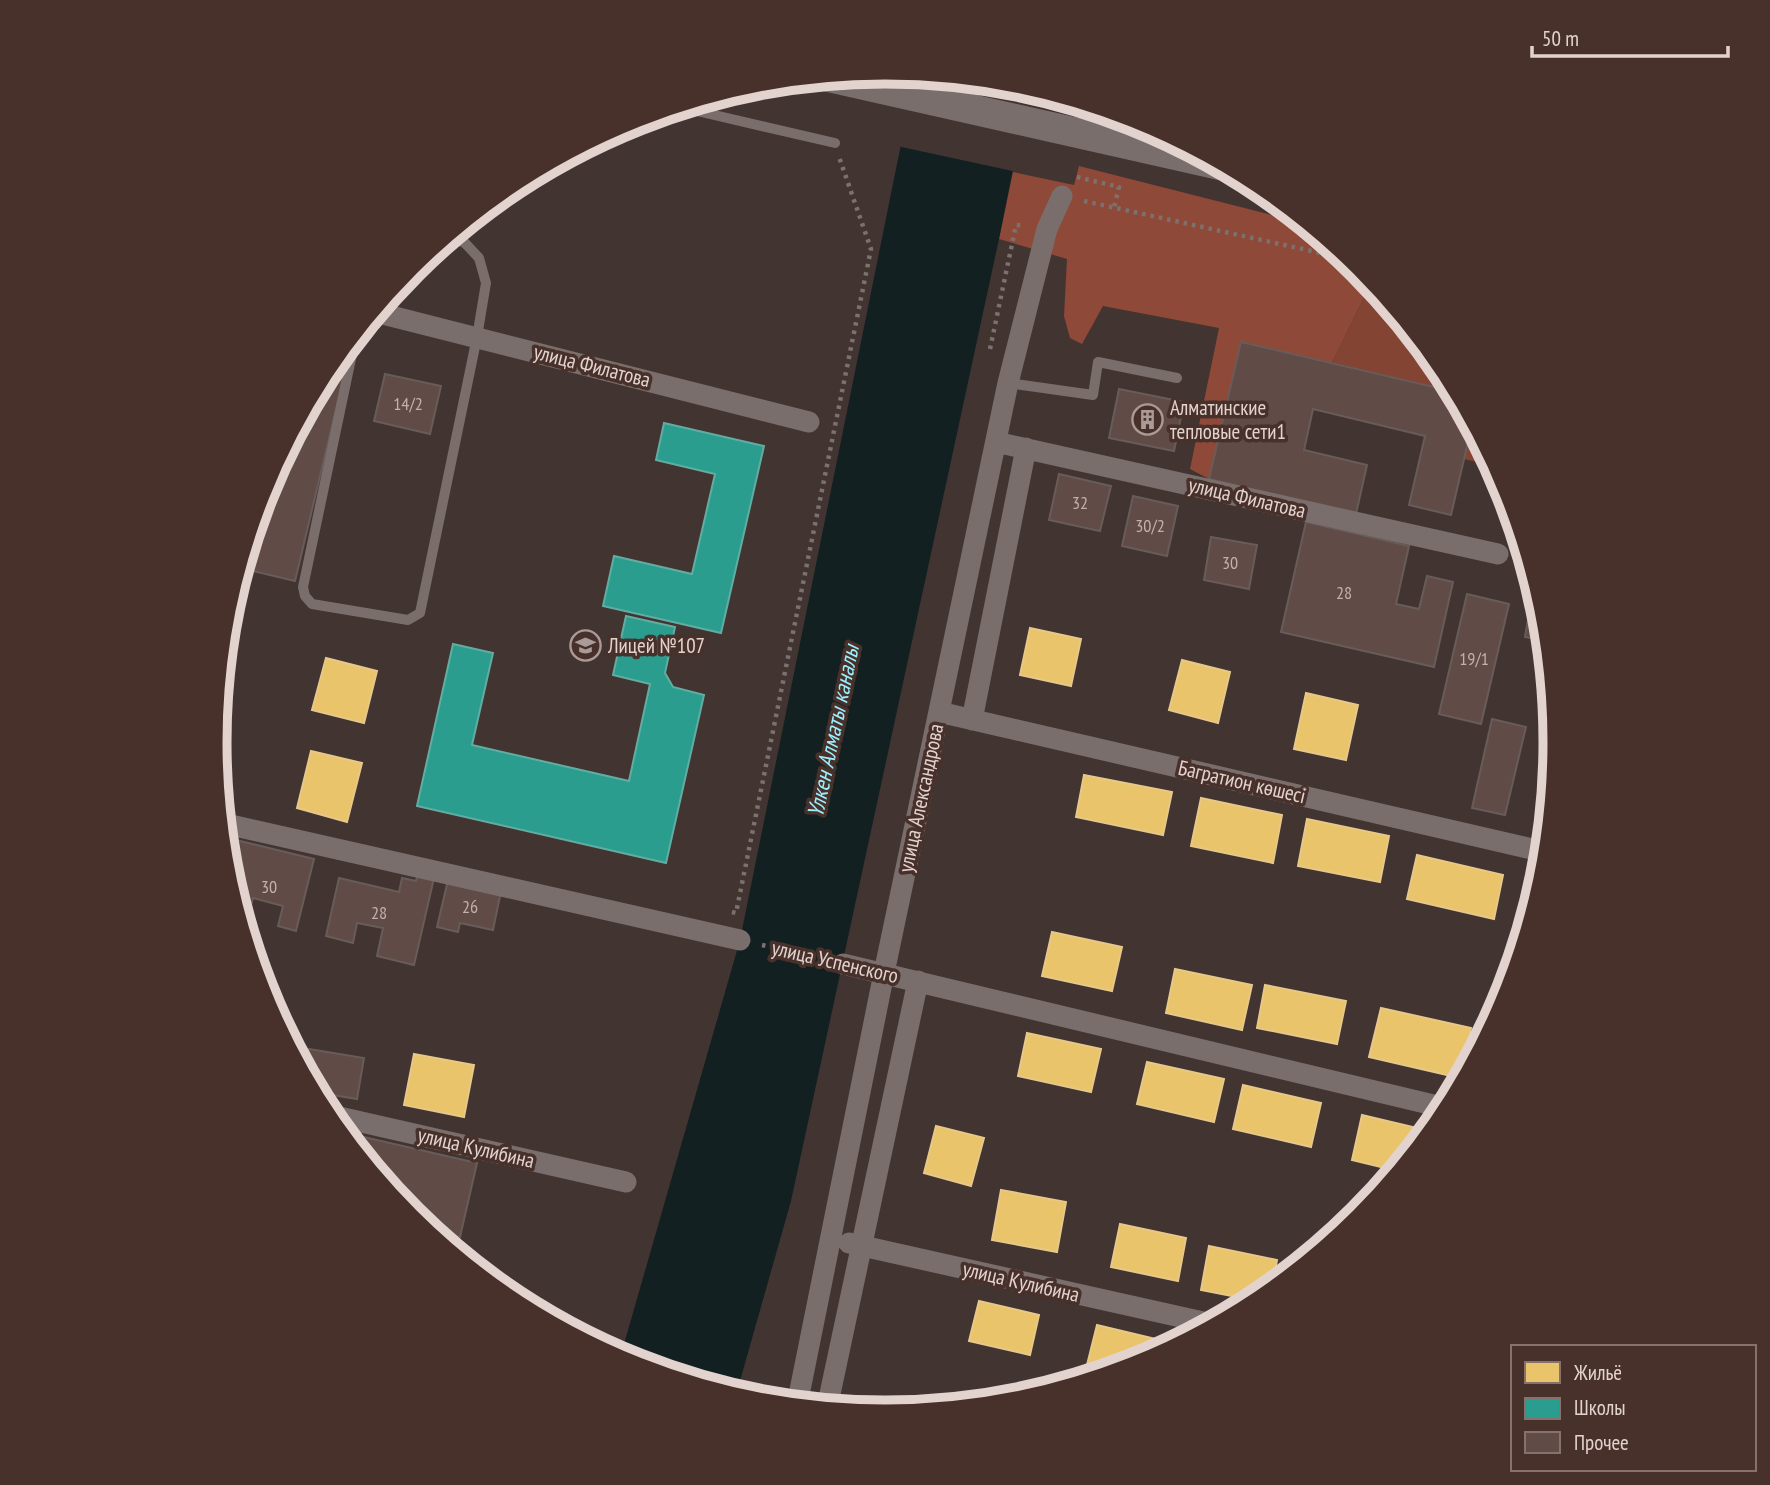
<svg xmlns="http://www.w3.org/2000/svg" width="1770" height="1485" font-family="'PT Sans Narrow',sans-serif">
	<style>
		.green { fill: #834434 }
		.forest { fill: #8f4938 }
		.water { fill: #132022 }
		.pier { fill: #423431 }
		.homes { fill: #e9c46a; stroke: #e7c888; stroke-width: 2 }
		.schools { fill: #2a9d8f; stroke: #62ada2; stroke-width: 2 }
		.building { fill: #604b46; stroke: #685c5a; stroke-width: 2 }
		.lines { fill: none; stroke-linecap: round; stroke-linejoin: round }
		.path { stroke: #7b716f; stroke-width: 4.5; stroke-dasharray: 3.5 5; stroke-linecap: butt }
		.lane { stroke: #796e6b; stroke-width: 10 }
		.street { stroke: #796e6b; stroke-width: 21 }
		.secondary { stroke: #796e6b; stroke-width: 30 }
		.labels { text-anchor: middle; stroke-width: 7; stroke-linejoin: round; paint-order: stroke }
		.number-label { font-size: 18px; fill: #c2b1ad }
		.street-label { font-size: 21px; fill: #e3d3cf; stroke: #48302b }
		.poi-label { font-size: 21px; fill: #e3d3cf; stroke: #48302b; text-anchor: start }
		.water-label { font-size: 23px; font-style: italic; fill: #9aeffd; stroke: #48302b }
		.rim { fill: none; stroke: #e3d3cf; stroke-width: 9 }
	</style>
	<rect width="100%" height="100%" fill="#423431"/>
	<path class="green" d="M 1371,283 L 1443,370 L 1455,392 L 1332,363 Z
		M 1472,426 L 1494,466 L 1464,459 Z"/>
	<path class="forest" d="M 1079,166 L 1304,223 L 1360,268 L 1371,283 L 1332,363 L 1209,479 L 1190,469 L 1219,328 L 1103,306 L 1082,344 L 1070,338 L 1064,316 L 1067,259 L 999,239 L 1013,172 L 1074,185 Z"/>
	<path class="water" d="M 915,75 L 1016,85 L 1029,89 L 999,239 L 791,1201 L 736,1395 L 620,1358 L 740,940 Z"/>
	<path class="pier" d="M 911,74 L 1016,85 L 1033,90 L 1017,172 L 897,146 Z"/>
	<path class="homes" d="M 1030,628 L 1081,639 L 1071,686 L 1020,675 Z
		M 326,658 L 377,671 L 364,723 L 312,710 Z
		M 1182,660 L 1230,672 L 1218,723 L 1169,710 Z
		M 1306,693 L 1358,705 L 1346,760 L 1294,749 Z
		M 311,751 L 362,763 L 347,822 L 297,808 Z
		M 1084,775 L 1172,792 L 1163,835 L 1076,817 Z
		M 1201,798 L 1282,815 L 1273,863 L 1191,846 Z
		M 1307,819 L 1389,836 L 1380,882 L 1298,866 Z
		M 1417,855 L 1503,875 L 1494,919 L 1407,899 Z
		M 1052,932 L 1122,947 L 1112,991 L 1042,976 Z
		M 1175,969 L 1252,985 L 1242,1030 L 1166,1013 Z
		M 1265,985 L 1346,1001 L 1337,1044 L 1257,1028 Z
		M 1381,1008 L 1471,1028 L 1460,1078 L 1369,1057 Z
		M 1027,1033 L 1101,1049 L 1091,1092 L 1018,1076 Z
		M 414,1054 L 474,1065 L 464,1117 L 404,1105 Z
		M 1147,1062 L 1224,1079 L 1214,1122 L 1137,1104 Z
		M 1243,1085 L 1321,1103 L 1311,1147 L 1233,1129 Z
		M 1362,1115 L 1430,1131 L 1397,1171 L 1352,1160 Z
		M 936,1126 L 984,1138 L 971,1186 L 924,1173 Z
		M 1001,1190 L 1066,1202 L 1057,1252 L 992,1240 Z
		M 1120,1224 L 1186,1238 L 1178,1281 L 1111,1267 Z
		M 1209,1246 L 1277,1260 L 1272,1288 L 1257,1301 L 1201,1290 Z
		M 979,1301 L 1039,1315 L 1030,1355 L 969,1341 Z
		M 1097,1325 L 1160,1340 L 1157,1354 L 1141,1362 L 1113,1371 L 1087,1365 Z
		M 943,1395 L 984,1404 L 940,1408 Z"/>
	<path class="schools" d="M 664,423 L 764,446 L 721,633 L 603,606 L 614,556 L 692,574 L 715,474 L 656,460 Z
		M 626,616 L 675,627 L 665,673 L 673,687 L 704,695 L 666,863 L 417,806 L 453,644 L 493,653 L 472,745 L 629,781 L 650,684 L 613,675 Z"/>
	<path class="building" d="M 350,342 L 352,342 L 295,581 L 240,568 L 265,485 L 328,370 Z
		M 1241,342 L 1455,392 L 1472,425 L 1451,515 L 1409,505 L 1425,436 L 1313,409 L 1304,450 L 1367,465 L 1356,514 L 1209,479 Z
		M 385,374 L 441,386 L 430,434 L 374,421 Z
		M 1119,389 L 1184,402 L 1174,451 L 1109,438 Z
		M 1059,474 L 1111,486 L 1100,531 L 1049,520 Z
		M 1133,496 L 1178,506 L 1167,556 L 1122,546 Z
		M 1306,522 L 1409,546 L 1396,604 L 1419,609 L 1427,576 L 1453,582 L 1434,667 L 1281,632 Z
		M 1211,537 L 1257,545 L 1249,589 L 1204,580 Z
		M 1467,594 L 1509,604 L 1481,724 L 1439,714 Z
		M 1532,596 L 1538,597 L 1543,612 L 1546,641 L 1525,637 Z
		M 1492,719 L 1526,727 L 1505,815 L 1472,808 Z
		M 1542,798 L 1550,800 L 1547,832 L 1536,830 Z
		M 236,840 L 314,859 L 296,931 L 278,926 L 283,906 L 253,898 L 250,909 L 237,906 L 228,875 Z
		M 418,874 L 434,878 L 414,965 L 377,956 L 383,928 L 357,923 L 353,943 L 326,936 L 339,878 L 399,892 L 402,878 L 416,881 Z
		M 448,880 L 501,891 L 493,930 L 460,923 L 458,932 L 437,927 Z
		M 309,1049 L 364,1058 L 357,1099 L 315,1092 L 305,1074 Z
		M 342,1132 L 477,1163 L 460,1237 L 426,1229 L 410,1217 L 392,1195 L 395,1182 L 379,1179 Z"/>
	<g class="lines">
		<path class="path" d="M 1077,177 L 1119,187 L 1114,208
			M 1084,201 L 1348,259
			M 990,349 L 1016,225 L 1024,226
			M 732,912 L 736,913 L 871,249 L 839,157
			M 762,945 L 822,959"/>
		<path class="lane" d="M 680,107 L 835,143
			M 356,335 L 303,587 L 305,596 L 312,604 L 408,620 L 420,613 L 477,337 L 486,283 L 479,258 L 464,242 L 446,239
			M 1008,383 L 1093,395 L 1098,362 L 1177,378"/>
		<path class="street" d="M 375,312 L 809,422
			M 996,442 L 1498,554
			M 939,712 L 1545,852
			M 972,720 L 1026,448
			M 222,823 L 740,940
			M 843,964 L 1446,1108
			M 326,1114 L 626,1182
			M 849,1243 L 1212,1324
			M 797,1405 L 884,973 L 1008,383 L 1047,229 L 1062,196
			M 827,1408 L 918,981"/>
		<path class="secondary" d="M 829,77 L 1220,165"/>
	</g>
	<defs>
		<symbol id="building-ring" viewBox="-11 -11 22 22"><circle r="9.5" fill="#48302b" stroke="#ab9b98" stroke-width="1.5"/><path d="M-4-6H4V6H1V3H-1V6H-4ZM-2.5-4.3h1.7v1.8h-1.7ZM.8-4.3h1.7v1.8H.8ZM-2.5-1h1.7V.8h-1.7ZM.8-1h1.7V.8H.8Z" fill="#ab9b98"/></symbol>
		<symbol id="school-ring" viewBox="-11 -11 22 22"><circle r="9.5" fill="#48302b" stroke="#ab9b98" stroke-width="1.5"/><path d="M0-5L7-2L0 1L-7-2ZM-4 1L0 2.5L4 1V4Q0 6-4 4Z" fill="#ab9b98"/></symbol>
	</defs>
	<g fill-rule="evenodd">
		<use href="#building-ring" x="1130" y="402" width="35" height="35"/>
		<use href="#school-ring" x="568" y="628" width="35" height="35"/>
	</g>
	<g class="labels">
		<g class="number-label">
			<text x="408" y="410">14/2</text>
			<text x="1080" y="509">32</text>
			<text x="1150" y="532">30/2</text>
			<text x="1230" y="569">30</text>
			<text x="1344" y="599">28</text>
			<text x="1474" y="665">19/1</text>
			<text x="269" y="893">30</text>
			<text x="470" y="913">26</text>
			<text x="379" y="919">28</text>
		</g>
		<g class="street-label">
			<text transform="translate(592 366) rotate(14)" y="7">улица Филатова</text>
			<text transform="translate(1247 498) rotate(13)" y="7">улица Филатова</text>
			<text transform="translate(1242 782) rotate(13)" y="7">Багратион көшесі</text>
			<text transform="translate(921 798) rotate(-78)" y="7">улица Александрова</text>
			<text transform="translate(835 962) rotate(13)" y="7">улица Успенского</text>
			<text transform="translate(476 1148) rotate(13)" y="7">улица Кулибина</text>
			<text transform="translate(1021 1282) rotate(13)" y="7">улица Кулибина</text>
		</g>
		<g class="poi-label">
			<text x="1170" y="415">Алматинские<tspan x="1170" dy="24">тепловые сети1</tspan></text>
			<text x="608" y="653">Лицей №107</text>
		</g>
		<g class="water-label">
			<text transform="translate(833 731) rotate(-78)" y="8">Үлкен Алматы каналы</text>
		</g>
	</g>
	<path d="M0 0H1770V1485H0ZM227 742a658 658 0 1 1 1316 0a658 658 0 1 1-1316 0Z" fill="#48302b" fill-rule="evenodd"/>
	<path class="rim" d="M227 742a658 658 0 1 1 1316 0a658 658 0 1 1-1316 0Z"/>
	<rect x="1511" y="1345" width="245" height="126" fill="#48302b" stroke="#86716d" stroke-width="2"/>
	<rect x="1525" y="1362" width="35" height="21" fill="#e9c46a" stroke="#86716d" stroke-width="2"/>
	<text x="1574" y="1380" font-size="21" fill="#e3d3cf">Жильё</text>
	<rect x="1525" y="1398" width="35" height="21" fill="#2a9d8f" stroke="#86716d" stroke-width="2"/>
	<text x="1574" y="1415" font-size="21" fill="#e3d3cf">Школы</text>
	<rect x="1525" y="1432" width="35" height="21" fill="#604b46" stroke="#86716d" stroke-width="2"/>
	<text x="1574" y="1450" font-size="21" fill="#e3d3cf">Прочее</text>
	<path d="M1532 46v10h196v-10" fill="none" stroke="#e3d3cf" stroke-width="3.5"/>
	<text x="1542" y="46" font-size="21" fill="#e3d3cf" stroke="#48302b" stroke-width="5" paint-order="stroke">50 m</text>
</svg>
